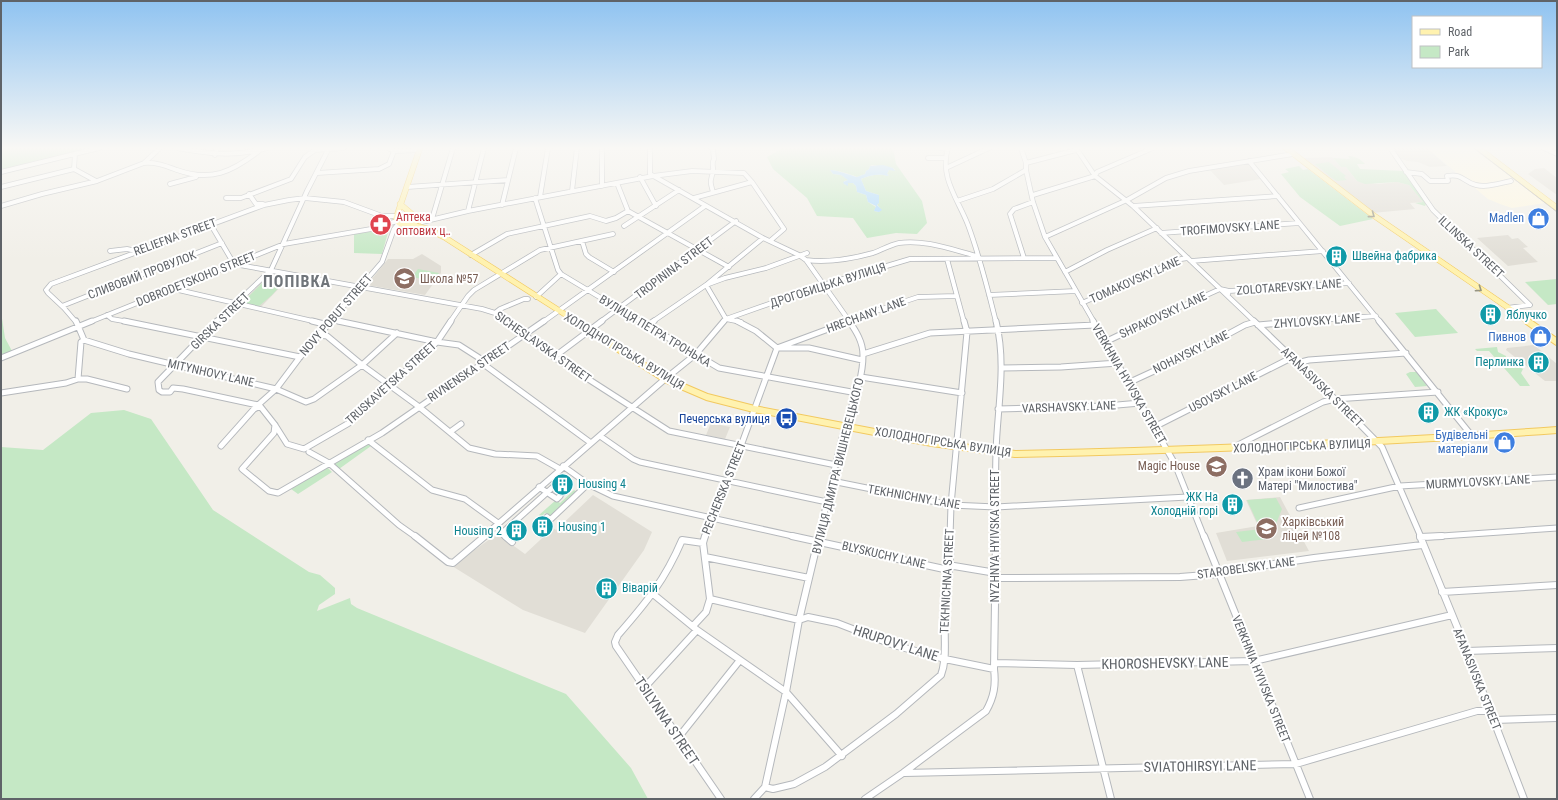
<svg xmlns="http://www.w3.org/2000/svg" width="1558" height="800" font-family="'Roboto Condensed',sans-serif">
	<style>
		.commercial { fill: #fef7e0 }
		.education { fill: #e1ded6 }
		.green { fill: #c5e8c5; fill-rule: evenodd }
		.water { fill: #aadaff }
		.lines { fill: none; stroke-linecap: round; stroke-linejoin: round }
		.minor-far2-casing { stroke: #b5b8bc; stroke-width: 5.5 }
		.minor-far1-casing { stroke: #b5b8bc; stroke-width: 7 }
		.minor-casing { stroke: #b5b8bc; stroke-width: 8 }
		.major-far1-casing { stroke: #f2c960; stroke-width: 6 }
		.major-casing { stroke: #f2c960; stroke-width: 8 }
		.minor-far2 { stroke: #fff; stroke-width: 4 }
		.minor-far1 { stroke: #fff; stroke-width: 5 }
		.minor { stroke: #fff; stroke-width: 6 }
		.major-far1 { stroke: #fff2af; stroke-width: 5 }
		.major { stroke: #fff2af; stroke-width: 6 }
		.tram { stroke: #b6b7b8; stroke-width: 1 }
		.oneway { stroke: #979581 }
		.labels { text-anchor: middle; stroke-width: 4; stroke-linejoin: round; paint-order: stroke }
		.health-label { font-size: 12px; fill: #be3a42; stroke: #fff; text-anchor: start }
		.shop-label { font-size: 12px; fill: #366cbe; stroke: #fff; text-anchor: end }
		.street-label { font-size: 12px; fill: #5f6368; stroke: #fff }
		.culture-label { font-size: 12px; fill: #0d838f; stroke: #fff; text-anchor: start }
		.education-label { font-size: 12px; fill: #785e54; stroke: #fff; text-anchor: start }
		.transit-label { font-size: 12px; fill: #164399; stroke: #fff; text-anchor: end }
		.worship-label { font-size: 12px; fill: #5b616d; stroke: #fff; text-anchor: start }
		.near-street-label { font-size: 14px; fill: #5f6368; stroke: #fff }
		.district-label { font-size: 16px; font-weight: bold; letter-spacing: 1px; fill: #70757a; stroke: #fff }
	</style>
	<rect width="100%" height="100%" fill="#f1efe8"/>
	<path class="commercial" d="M 1427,148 L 1472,148 L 1545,203 L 1512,208 L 1500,204 L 1488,199 Z"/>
	<path class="education" d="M 1392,148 L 1427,148 L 1447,166 L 1430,167 L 1418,162 L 1407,161 L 1399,158 Z
		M 1332,157 L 1341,167 L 1346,167 L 1357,181 L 1378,184 L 1397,182 L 1409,185 L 1423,202 L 1410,203 L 1415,209 L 1372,213 L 1304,158 Z
		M 1248,164 L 1261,179 L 1224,185 L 1210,170 Z
		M 1544,168 L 1557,178 L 1557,195 L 1528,174 L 1535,169 Z
		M 1508,235 L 1512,239 L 1518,238 L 1528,247 L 1523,248 L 1538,262 L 1508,266 L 1477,238 Z
		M 422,254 L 441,266 L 441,273 L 425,295 L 367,285 L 388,259 L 413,259 Z
		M 270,273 L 290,277 L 259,309 L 241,304 Z
		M 1534,345 L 1557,364 L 1557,381 L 1545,381 L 1506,350 L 1507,348 Z
		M 711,423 L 730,427 L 725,439 L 706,435 Z
		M 593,495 L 652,532 L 644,550 L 585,633 L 523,610 L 452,566 L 497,534 L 525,554 L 553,528 L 556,530 Z
		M 1280,497 L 1309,551 L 1227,561 L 1216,533 L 1258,526 L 1246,500 Z"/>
	<path class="green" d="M 1,148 L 89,148 L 87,150 L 1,170 Z
		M 789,148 L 893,148 L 896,164 L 922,201 L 927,223 L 917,234 L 896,233 L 867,238 L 853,218 L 817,216 L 807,198 L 773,169 L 767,157 L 781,149 ZM 872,165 L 893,168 L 895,170 L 889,170 L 887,174 L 889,175 L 887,176 C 880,173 867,176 861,179 L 866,191 L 879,195 L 879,203 L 877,204 L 881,210 L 879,212 L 874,211 L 876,207 L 868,202 L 866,195 L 857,192 L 856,186 L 853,183 L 847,183 L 847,185 L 844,184 L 844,181 L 849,180 L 841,175 L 833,174 L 830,170 C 837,170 850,174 857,177 L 865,174 L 866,171 L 869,169 L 870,166 Z
		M 1348,156 C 1355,156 1361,159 1365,164 L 1357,164 L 1360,169 L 1404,171 L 1426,204 L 1425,206 L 1415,203 L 1423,202 L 1409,185 L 1397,182 L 1365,184 L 1357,181 L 1346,167 L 1341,167 L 1333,158 L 1350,159 Z
		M 1329,162 L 1346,176 L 1344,177 L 1347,180 L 1337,181 L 1332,178 L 1315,164 Z
		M 1299,166 L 1303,170 L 1308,169 L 1373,219 L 1340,226 L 1300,197 L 1281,174 L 1289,172 L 1285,169 Z
		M 389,229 L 382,254 L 354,253 L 354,234 Z
		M 418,269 L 439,273 L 433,281 L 412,277 Z
		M 1557,279 L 1557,304 L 1548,305 L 1525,282 Z
		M 263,282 L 282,284 L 272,295 L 258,307 L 242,303 Z
		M 1436,309 L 1458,333 L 1415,337 L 1395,313 Z
		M 1,312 L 5,338 L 12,351 L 1,355 Z
		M 1497,347 L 1498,352 L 1506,356 L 1506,360 L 1523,369 L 1521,373 L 1530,386 L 1520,386 L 1489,351 L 1477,351 L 1475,349 Z
		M 1410,372 L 1417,372 L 1427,386 L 1415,387 L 1406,374 Z
		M 124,410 L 151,419 L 213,510 L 309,572 L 320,575 L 335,588 L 335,594 L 319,605 L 317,611 L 350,598 L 351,604 L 357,608 L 566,694 L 631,768 L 648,799 L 1,799 L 1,447 L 43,450 L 91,413 Z
		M 368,442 L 371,446 L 339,469 L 332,463 Z
		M 327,467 L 332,472 L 298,494 L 291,489 Z
		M 574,490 L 577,492 L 551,516 L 545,513 L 541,517 L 539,515 L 556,500 L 560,503 Z
		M 1276,498 L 1282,509 L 1276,524 L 1258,524 L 1247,500 Z
		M 1261,529 L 1267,539 L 1242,542 L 1236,532 Z"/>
	<path class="water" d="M 883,165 L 893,168 L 895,171 L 889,170 L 887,174 L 889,175 L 887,176 C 880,173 867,176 861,179 L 866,191 L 879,195 L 879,203 L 877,205 L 882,210 L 879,212 L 874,211 L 876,206 L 868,202 L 866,195 L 857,192 L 856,186 L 853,183 L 848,183 L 848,186 L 844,184 L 843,182 L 848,180 L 841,175 L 833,174 L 830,170 C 837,170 850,175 857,177 L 865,174 L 866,171 L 869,169 L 870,166 Z"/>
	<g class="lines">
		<defs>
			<path id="minor-far2" d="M 177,148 C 210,154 234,157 267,148
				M 602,148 L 602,186
				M 650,148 L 650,174 L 763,238 L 799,255 L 806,260 L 850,322
				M 711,148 L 713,150 L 714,159 C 711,164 714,167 713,172 C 710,182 710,182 713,192
				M 940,148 L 947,149
				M 948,148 C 939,177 958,199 968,225 C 980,257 988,290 996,322
				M 1021,148 L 1026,163 L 1026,170 L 1033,202 L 1045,237 L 1094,322
				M 1076,148 L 1095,176 L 1133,206 L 1255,322
				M 1390,148 L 1433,210 L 1530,305 L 1507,308
				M 1544,148 L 1557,154
				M 394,151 L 419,150
				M 215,155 L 217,148
				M 928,158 L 945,158
				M 1249,161 L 1380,322
				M 144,163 C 156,162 166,166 177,170 C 211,182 232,172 259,151
				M 1026,163 L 1076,150
				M 946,168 L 989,148
				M 74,169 L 75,154
				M 1,172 L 99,148
				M 1406,172 L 1422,174 L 1430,181 L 1448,181 L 1447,176 C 1463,173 1463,182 1476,185 C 1487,188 1500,183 1511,181
				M 317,173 L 379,169 L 389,164 L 394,151 L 388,148
				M 640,177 L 656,206
				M 617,183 L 628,211 L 729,267
				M 170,184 L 196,177
				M 1,187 L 74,169 L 96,181
				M 407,187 L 508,180
				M 572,191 L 577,148
				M 249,194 L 256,204 L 263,204
				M 1033,195 L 1095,176 L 1097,172 L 1153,148
				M 540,197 L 548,148
				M 226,198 L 241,198 L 291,179 L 305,157 L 315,150 L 344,148
				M 535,198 L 558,270 L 561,274 L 641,322
				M 694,198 L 752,182
				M 957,201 L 993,189 L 1026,170
				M 502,205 L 516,148
				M 1,206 L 42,194 L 97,181 L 144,163 L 160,148
				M 1133,206 L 1278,196
				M 468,211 L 484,148
				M 432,219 L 453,148
				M 422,222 L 468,211 L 653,176 L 692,171 L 744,173 L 752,182 L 784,229 L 770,241
				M 211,225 L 234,264 L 482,309 L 495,313 L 508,322
				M 624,226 L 679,190
				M 1161,233 L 1299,223
				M 1045,237 L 1127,200 L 1166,178 L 1189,171 L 1293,154
				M 582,241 L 586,254 L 589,257 L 614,272
				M 110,251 L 127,249 L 136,251
				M 471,255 L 507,234 L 590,216 L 606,221 L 616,218 L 628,211
				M 1024,258 L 1010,214 L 1014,209 L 1033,202
				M 947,259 L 964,322
				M 806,260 C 829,263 851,259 873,253 C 881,250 890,245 899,243 C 924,239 953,250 977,256
				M 1191,261 L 1323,251
				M 1065,272 L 1107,250 L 1157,228
				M 174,289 L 317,322
				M 1228,294 L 1229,291 L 1349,283
				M 989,295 L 1076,291
				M 536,297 L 561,274
				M 1082,303 L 1181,259 L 1188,258
				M 62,306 L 222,243
				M 495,313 L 500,309 L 524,299 L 528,299
				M 107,315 L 112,319 L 129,322
				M 332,320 L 343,322
				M 76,322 L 64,308 L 48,293 L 46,290 L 51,284 L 264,205 L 289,200 L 305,198 L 344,202 L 382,216 L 397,216
				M 90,322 L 284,244 L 371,229 L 397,221
				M 216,322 L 271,270 L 307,191 L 329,148
				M 330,322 L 382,262 L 394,229 L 399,223
				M 450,322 L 468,296 L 474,290 L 540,250 L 613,234
				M 543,322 L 705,206
				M 600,322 L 736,221
				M 652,322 L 706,285 L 763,238
				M 723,322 L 726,319 L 823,285 L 910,259 L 1057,258
				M 741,322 L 726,319 L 706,285 L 725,278 L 766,268 L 807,253
				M 848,322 L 852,319 L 918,297 L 957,296
				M 1147,322 L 1220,289 L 1229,291
				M 1293,322 L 1376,316"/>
			<path id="minor-far1" d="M 76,321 L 84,340 L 129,354 L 276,389 L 306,402 L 314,399 L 362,365 L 397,333
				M 124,321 L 300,357
				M 217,321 L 158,382 L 159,390 L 162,392 L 170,392 L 173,388 L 183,389 L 258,405
				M 312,321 L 328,325
				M 338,321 L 437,342 L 459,345 L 484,361
				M 506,321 L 554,357 L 669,431 L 836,465
				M 640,321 L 719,368 L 857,393
				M 737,321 L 756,331 L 777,348 L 809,348 L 862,360
				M 996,321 C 1007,365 997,409 996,453 C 995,481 996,509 996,537
				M 1093,321 L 1175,464 L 1204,537
				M 1254,321 L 1335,399 L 1382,447 L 1421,537
				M 1379,321 L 1472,436
				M 1258,325 L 1306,321
				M 647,326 L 654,321
				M 319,335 L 327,336 L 362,365 L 418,406 L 469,448 L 495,454 L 537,456 L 560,469
				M 1105,342 L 1149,321
				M 863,354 L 930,333 L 1095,325
				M 554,357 L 602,321
				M 1,358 L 92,321
				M 482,363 L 591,443
				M 1297,363 L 1309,360 L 1406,353
				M 1002,368 L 1061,367 L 1118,363
				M 861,377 L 962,393
				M 78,379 L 81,342 L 84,340
				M 1128,383 L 1191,354 L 1245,325 L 1255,322
				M 1,393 L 66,383 L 78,379 L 87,379 L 127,389
				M 260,406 L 275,425 L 287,444 L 304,449 L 349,423 L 437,342 L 451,321
				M 998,409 L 1106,406 L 1140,403
				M 275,425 L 274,433 L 242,469 L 269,491 L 278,493 L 382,433 L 544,321
				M 1154,427 L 1291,358
				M 450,432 L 461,424
				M 600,436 L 633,459 L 640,462 L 827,502
				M 368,440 L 432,490 L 465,499 L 498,523
				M 221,446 L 254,409 L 260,406 L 258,405 L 276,389 L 300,357 L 331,321
				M 1234,447 L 1323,402 L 1335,399 L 1438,392
				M 309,452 L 329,463 L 399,525 L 416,537
				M 563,466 L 588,484 L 613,496 L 797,537
				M 832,481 L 951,505 L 996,507 L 1188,497
				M 539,487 L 557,499 L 560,496
				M 1299,508 L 1400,486 L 1557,477
				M 547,517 L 550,520 L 588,484
				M 483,537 L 665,379 L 696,354 L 724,321
				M 506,537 L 502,533 L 562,479
				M 705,537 L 708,527 L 714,519 L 777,348 L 850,321
				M 819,537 C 828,498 836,458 847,420 C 854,399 863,378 863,355 C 863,342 856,331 849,321
				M 950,537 L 951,505 L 967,332 L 964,321
				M 1427,537 L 1557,528"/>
			<path id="minor" d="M 415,536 L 448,562 L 453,563 L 485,536
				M 505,536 L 512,542
				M 792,536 L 944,569 L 954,566 L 996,573
				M 1204,536 L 1310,799
				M 1420,536 L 1467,651 L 1524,799
				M 1420,537 L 1442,536
				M 703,543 L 682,540 C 665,580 646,603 618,635 L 615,642 L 616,646 L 721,799
				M 705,557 L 809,578
				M 996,578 L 1180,577 L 1219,574 L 1226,571 L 1314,558 L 1422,545
				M 1442,592 L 1557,585
				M 653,594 L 697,630 L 786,692 L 842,756
				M 710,599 L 799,620 L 808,617 L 837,623 L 894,645 L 945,659 L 994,669
				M 693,626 L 706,612 L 710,599 L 703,543 L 705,536
				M 1467,651 L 1557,648
				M 994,663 L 1077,665 L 1254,661 L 1452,615
				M 1077,665 L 1111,799
				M 644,688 L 697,630
				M 1494,720 L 1557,718
				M 678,738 L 740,660
				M 904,773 L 1296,764 L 1477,711 L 1490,711
				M 765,787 L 786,692 L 799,620 L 819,536
				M 754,799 L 765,787 L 773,789 L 794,784 L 825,767 L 896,714 L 941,675 C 947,660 944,642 945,626 C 947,596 950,566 951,536
				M 865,799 L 903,773 L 986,711 C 994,697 996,685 994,669 L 996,536"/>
			<path id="major-far1" d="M 1286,148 L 1373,215 L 1529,322
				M 1478,148 L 1557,208
				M 400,204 L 420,221
				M 418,219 C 413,226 406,225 399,223 L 396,218 L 420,148
				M 411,225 L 428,229 L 444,237 L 577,322"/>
			<path id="major" d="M 575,321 L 665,379 L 707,397 L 754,409 L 932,443 L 1015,454 C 1196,450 1377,443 1557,430
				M 1527,321 L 1557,342"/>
		</defs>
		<use href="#minor-far2" class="minor-far2-casing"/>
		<use href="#minor-far1" class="minor-far1-casing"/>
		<use href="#minor" class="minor-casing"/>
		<use href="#major-far1" class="major-far1-casing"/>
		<use href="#major" class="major-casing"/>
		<use href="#minor-far2" class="minor-far2"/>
		<use href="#minor-far1" class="minor-far1"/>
		<use href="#minor" class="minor"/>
		<use href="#major-far1" class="major-far1"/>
		<use href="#major" class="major"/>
		<path class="tram" d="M 1474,148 L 1557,212"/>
	</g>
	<defs><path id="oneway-chevron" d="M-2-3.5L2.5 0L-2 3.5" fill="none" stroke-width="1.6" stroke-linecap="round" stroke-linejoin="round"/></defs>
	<g class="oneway">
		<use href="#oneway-chevron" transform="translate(1372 215) rotate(36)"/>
		<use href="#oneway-chevron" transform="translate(1479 289) rotate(34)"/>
	</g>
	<linearGradient id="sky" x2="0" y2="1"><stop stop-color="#8fc3f1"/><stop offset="0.57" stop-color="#f9f8f5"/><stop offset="1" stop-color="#f9f8f5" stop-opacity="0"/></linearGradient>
	<rect width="1558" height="260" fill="url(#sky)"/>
	<defs>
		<symbol id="shop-disc" viewBox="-11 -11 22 22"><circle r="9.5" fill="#3f7fe0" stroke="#fff"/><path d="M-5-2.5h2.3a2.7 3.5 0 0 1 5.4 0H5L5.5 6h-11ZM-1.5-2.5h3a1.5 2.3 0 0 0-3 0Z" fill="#fff"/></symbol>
		<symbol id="pharmacy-disc" viewBox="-11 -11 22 22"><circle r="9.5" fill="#e0444e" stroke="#fff"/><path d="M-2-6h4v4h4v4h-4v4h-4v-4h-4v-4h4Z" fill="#fff"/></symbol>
		<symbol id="building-disc" viewBox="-11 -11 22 22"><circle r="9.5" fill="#0f9aa8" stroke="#fff"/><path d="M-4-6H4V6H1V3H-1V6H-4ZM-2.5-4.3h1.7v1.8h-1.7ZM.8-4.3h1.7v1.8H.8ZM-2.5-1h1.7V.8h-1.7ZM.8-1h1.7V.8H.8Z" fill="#fff"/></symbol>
		<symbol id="school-disc" viewBox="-11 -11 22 22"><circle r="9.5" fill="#8d6e63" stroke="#fff"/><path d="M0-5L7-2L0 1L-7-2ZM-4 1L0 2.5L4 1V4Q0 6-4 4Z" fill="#fff"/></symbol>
		<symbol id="bus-disc" viewBox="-11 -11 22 22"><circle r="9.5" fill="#1a4fb4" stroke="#fff"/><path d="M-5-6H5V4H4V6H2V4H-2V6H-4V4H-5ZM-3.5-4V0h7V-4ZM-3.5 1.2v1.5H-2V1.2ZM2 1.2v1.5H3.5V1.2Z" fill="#fff"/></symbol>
		<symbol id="church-disc" viewBox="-11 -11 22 22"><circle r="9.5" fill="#6b7280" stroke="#fff"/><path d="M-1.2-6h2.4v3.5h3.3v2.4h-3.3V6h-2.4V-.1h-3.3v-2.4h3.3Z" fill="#fff"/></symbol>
	</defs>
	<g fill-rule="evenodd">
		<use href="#shop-disc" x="1526" y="206" width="25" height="25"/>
		<use href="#pharmacy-disc" x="368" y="212" width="25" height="25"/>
		<use href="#building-disc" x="1324" y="244" width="25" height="25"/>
		<use href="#school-disc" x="392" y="266" width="25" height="25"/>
		<use href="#building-disc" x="1478" y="302" width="25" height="25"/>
		<use href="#shop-disc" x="1528" y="324" width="25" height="25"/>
		<use href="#building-disc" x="1526" y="350" width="25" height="25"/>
		<use href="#building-disc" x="1416" y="400" width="25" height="25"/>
		<use href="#bus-disc" x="774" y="406" width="25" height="25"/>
		<use href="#shop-disc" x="1492" y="430" width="25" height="25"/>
		<use href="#school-disc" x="1204" y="454" width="25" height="25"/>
		<use href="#church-disc" x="1230" y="466" width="25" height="25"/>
		<use href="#building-disc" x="550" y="472" width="25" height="25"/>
		<use href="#building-disc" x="1220" y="492" width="25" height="25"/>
		<use href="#building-disc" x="530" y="514" width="25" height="25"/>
		<use href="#school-disc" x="1254" y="516" width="25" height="25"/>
		<use href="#building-disc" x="504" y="518" width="25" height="25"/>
		<use href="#building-disc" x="594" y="576" width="25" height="25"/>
	</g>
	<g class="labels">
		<g class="health-label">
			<text x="396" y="221">Аптека<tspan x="396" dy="14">оптових ц‥</tspan></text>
		</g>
		<g class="shop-label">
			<text x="1524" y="222">Madlen</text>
			<text x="1526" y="341">Пивнов</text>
			<text x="1488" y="439">Будівельні<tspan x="1488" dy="14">матеріали</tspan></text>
		</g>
		<g class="street-label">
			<text transform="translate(1230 228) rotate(-4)" y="4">TROFIMOVSKY LANE</text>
			<text transform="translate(175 237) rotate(-20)" y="4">RELIEFNA STREET</text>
			<text transform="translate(1471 247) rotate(43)" y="4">ILLINSKA STREET</text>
			<text transform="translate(674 268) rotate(-37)" y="4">TROPININA STREET</text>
			<text transform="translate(142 275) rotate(-21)" y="4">СЛИВОВИЙ ПРОВУЛОК</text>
			<text transform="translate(196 279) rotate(-22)" y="4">DOBRODETSKOHO STREET</text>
			<text transform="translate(1135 280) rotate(-24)" y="4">TOMAKOVSKY LANE</text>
			<text transform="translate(828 285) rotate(-18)" y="4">ДРОГОБИЦЬКА ВУЛИЦЯ</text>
			<text transform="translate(1289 287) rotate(-4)" y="4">ZOLOTAREVSKY LANE</text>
			<text transform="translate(336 315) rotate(-49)" y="4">NOVY POBUT STREET</text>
			<text transform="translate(866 315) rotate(-20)" y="4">HRECHANY LANE</text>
			<text transform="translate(1163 315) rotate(-25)" y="4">SHPAKOVSKY LANE</text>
			<text transform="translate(220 321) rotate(-44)" y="4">GIRSKA STREET</text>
			<text transform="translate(1317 321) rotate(-4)" y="4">ZHYLOVSKY LANE</text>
			<text transform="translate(655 331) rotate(31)" y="4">ВУЛИЦЯ ПЕТРА ТРОНЬКА</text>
			<text transform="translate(543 347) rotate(35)" y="4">SICHESLAVSKA STREET</text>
			<text transform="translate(624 351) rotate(31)" y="4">ХОЛОДНОГІРСЬКА ВУЛИЦЯ</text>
			<text transform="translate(1191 352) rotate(-26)" y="4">NOHAYSKY LANE</text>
			<text transform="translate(469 372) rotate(-34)" y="4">RIVNENSKA STREET</text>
			<text transform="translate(211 373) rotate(13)" y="4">MITYNHOVY LANE</text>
			<text transform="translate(391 383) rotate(-42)" y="4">TRUSKAVETSKA STREET</text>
			<text transform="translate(1129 384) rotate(60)" y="4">VERKHNIA HYIVSKA STREET</text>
			<text transform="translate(1322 387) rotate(44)" y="4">AFANASIVSKA STREET</text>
			<text transform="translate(1223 392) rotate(-27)" y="4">USOVSKY LANE</text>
			<text transform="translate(1069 407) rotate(-2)" y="4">VARSHAVSKY LANE</text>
			<text transform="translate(943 442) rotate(9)" y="4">ХОЛОДНОГІРСЬКА ВУЛИЦЯ</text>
			<text transform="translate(1302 446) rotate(-2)" y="4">ХОЛОДНОГІРСЬКА ВУЛИЦЯ</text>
			<text transform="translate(838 466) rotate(-76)" y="4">ВУЛИЦЯ ДМИТРА ВИШНЕВЕЦЬКОГО</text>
			<text transform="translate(1478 482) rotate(-3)" y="4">MURMYLOVSKY LANE</text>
			<text transform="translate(724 488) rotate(-68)" y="4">PECHERSKA STREET</text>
			<text transform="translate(914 497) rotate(10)" y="4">TEKHNICHNY LANE</text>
			<text transform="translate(995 536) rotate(-90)" y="4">NYZHNYA HYIVSKA STREET</text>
			<text transform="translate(884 555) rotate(13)" y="4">BLYSKUCHY LANE</text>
			<text transform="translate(1246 568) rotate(-8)" y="4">STAROBELSKY LANE</text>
			<text transform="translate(947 581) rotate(-87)" y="4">TEKHNICHNA STREET</text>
			<text transform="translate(1261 679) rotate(68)" y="4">VERKHNIA HYIVSKA STREET</text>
			<text transform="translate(1477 679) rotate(68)" y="4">AFANASIVSKA STREET</text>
		</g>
		<g class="culture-label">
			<text x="1352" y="260">Швейна фабрика</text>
			<text x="1506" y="319">Яблучко</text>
			<text x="1524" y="366" text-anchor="end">Перлинка</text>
			<text x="1444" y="416">ЖК «Крокус»</text>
			<text x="578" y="488">Housing 4</text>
			<text x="1218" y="501" text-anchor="end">ЖК На<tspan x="1218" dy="14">Холодній горі</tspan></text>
			<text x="558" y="531">Housing 1</text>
			<text x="502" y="535" text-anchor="end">Housing 2</text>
			<text x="622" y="592">Віварій</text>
		</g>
		<g class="education-label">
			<text x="420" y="283">Школа №57</text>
			<text x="1200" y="470" text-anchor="end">Magic House</text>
			<text x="1282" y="526">Харківський<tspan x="1282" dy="14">ліцей №108</tspan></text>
		</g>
		<g class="transit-label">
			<text x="770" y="423">Печерська вулиця</text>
		</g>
		<g class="worship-label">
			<text x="1258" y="476">Храм ікони Божої<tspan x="1258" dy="14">Матері "Милостива"</tspan></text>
		</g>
		<g class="near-street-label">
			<text transform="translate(896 643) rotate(18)" y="5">HRUPOVY LANE</text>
			<text transform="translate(1165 663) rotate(-1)" y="5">KHOROSHEVSKY LANE</text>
			<text transform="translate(667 721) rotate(56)" y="5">TSILYNNA STREET</text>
			<text transform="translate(1200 766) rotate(-1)" y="5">SVIATOHIRSYI LANE</text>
		</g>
		<g class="district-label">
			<text x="297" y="287">ПОПІВКА</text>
		</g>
	</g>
	<rect width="1558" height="800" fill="none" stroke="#5f6368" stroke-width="4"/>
	<rect x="1412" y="16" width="130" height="52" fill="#ffffff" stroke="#bfc1c3"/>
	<rect x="1420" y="29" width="20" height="6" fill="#fff2af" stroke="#bfc1c3"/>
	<text x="1448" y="36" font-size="12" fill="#5f6368">Road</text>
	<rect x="1420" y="46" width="20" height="12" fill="#c5e8c5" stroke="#bfc1c3"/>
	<text x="1448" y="56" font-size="12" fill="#5f6368">Park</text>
</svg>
